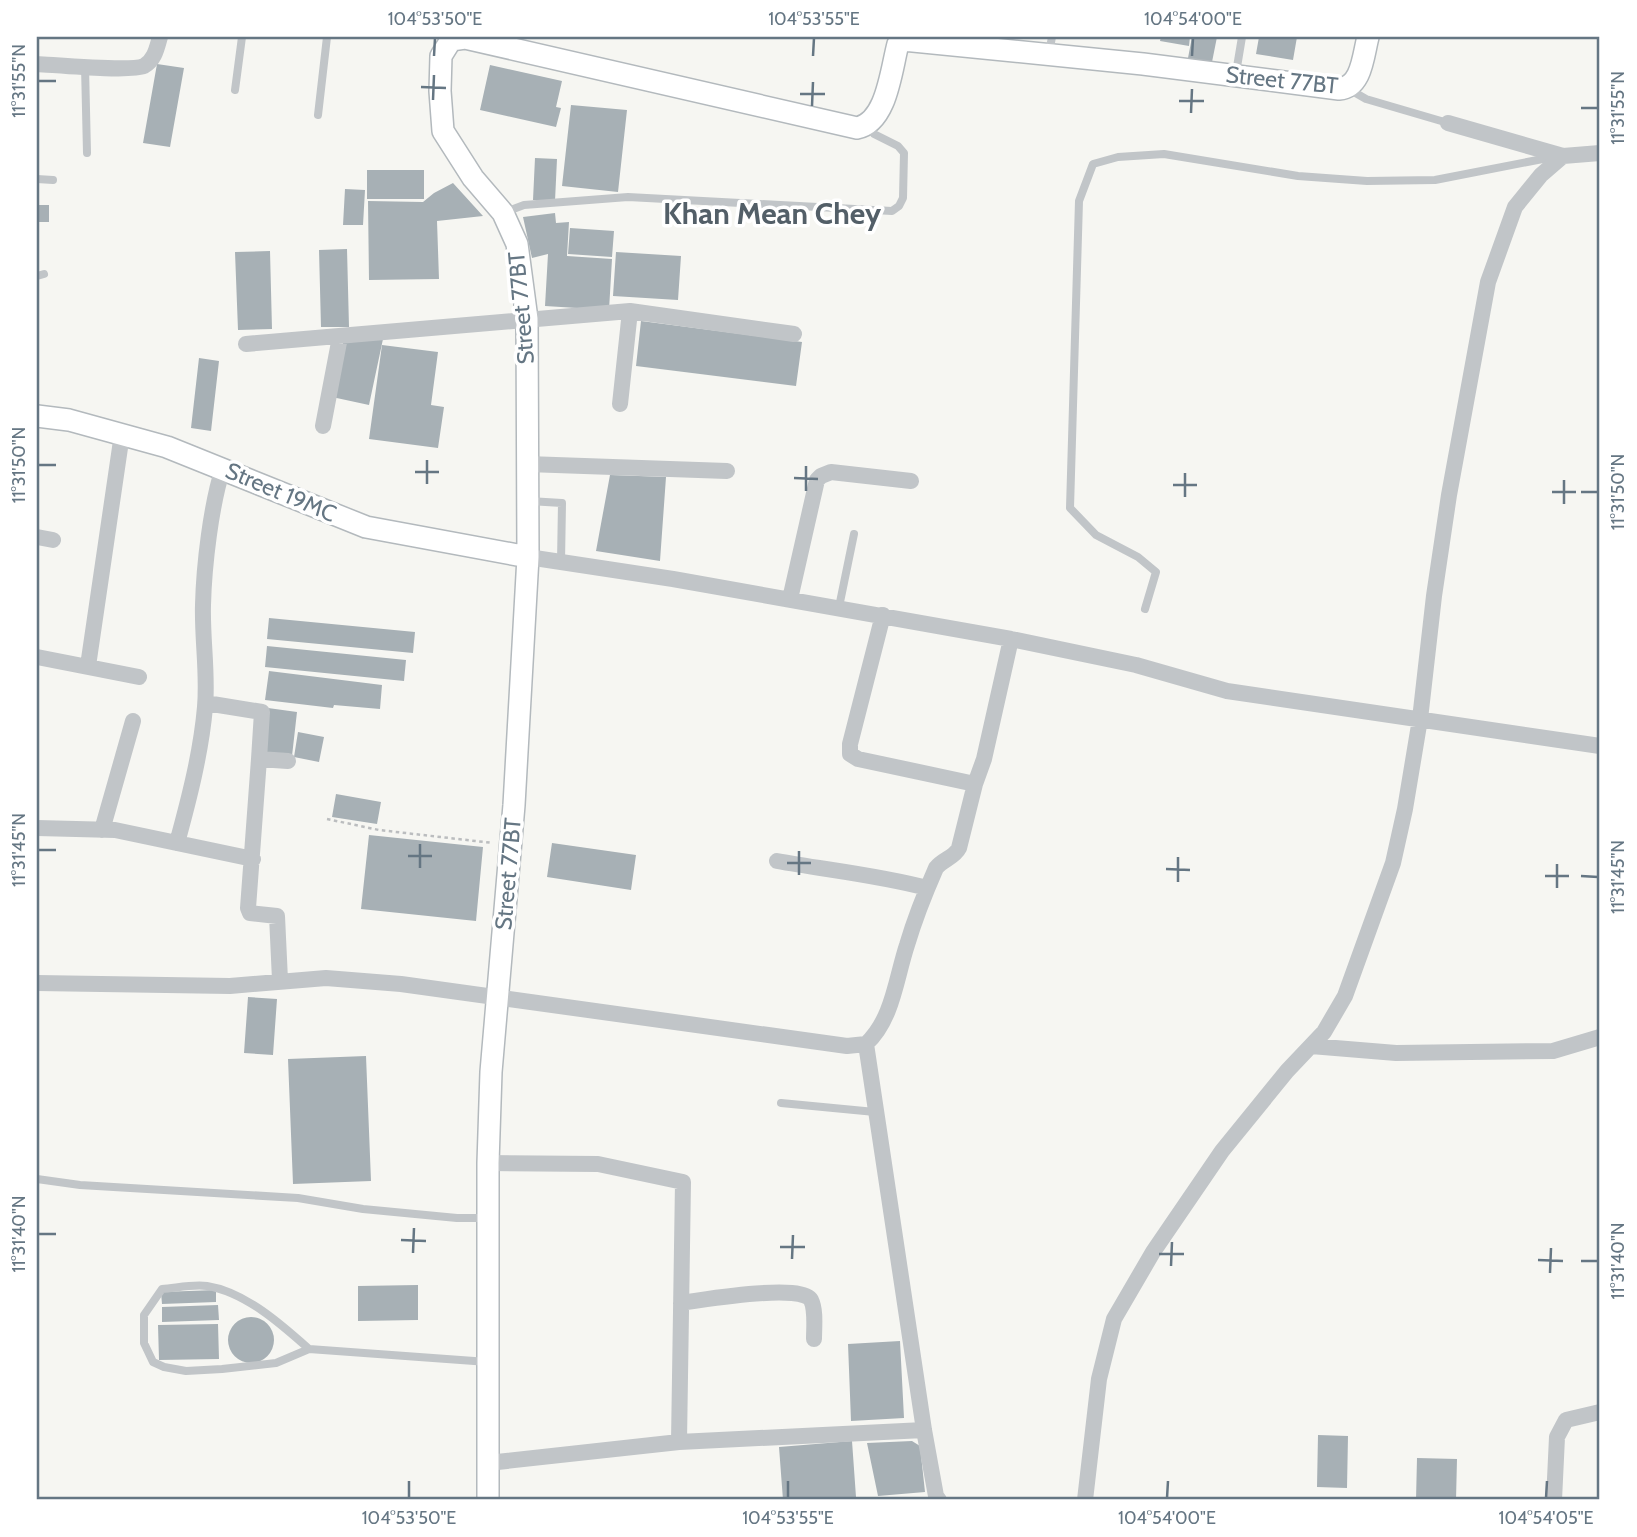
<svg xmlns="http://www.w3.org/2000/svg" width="1637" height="1537" font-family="Cabin,sans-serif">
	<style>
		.building { fill: #a7b0b5 }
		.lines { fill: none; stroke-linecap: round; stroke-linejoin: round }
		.secondary-casing { stroke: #b3b9bd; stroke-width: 24 }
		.path { stroke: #bbbdbf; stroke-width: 2.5; stroke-dasharray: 3.5 3.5; stroke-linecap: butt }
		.lane { stroke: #c1c5c8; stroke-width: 8 }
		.street { stroke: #c1c5c8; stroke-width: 16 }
		.secondary { stroke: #fff; stroke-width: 21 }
		.ticks { fill: none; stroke: #657683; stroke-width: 2.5 }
		.labels { text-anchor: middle; stroke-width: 7; stroke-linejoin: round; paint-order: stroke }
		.street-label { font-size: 23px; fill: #657683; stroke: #fff }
		.district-label { font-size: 30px; font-weight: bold; fill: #535f68; stroke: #fff }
		.neatline { fill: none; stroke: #657683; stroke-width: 2.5 }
		.ticks-label { font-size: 18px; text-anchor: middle; fill: #657683 }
	</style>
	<rect width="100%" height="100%" fill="#f6f6f2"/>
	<path class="building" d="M 1161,37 L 1190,37 L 1189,46 L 1160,41 Z
		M 1192,37 L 1217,37 L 1212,62 L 1188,58 Z
		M 1259,37 L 1297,37 L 1293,60 L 1256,54 Z
		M 157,64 L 184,68 L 170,147 L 143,143 Z
		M 490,65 L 562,81 L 556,107 L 561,108 L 556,127 L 480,110 Z
		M 571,105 L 627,110 L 618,192 L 562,186 Z
		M 535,158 L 557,159 L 555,201 L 533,200 Z
		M 367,170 L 424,170 L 424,199 L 367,199 Z
		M 453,183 L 483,216 L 437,221 L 439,279 L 369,280 L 368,201 L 423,202 L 434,193 Z
		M 345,189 L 365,190 L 363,225 L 343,225 Z
		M 37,205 L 49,205 L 49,222 L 37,222 Z
		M 555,213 L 556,223 L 569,222 L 567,256 L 612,259 L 609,310 L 545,306 L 548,254 L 532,258 L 523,217 Z
		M 570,228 L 614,231 L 612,257 L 568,254 Z
		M 347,249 L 349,327 L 321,327 L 319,250 Z
		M 270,251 L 272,329 L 238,330 L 235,252 Z
		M 616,252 L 681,256 L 678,300 L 613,296 Z
		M 641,321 L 802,342 L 796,386 L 636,366 Z
		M 383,339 L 369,405 L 332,397 L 343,343 Z
		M 382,345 L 438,352 L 431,405 L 444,407 L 438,448 L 369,439 Z
		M 199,358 L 219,361 L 211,431 L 191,428 Z
		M 610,475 L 666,477 L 660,561 L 596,551 Z
		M 269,618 L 415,632 L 413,653 L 267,639 Z
		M 267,646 L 406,660 L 404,681 L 265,667 Z
		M 269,671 L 382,685 L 380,709 L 334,705 L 333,708 L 265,700 Z
		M 268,708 L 297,712 L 292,756 L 263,753 Z
		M 298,732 L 324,737 L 319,762 L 294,757 Z
		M 336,794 L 381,802 L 377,824 L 332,817 Z
		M 369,835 L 483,847 L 476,921 L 361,909 Z
		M 552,843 L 636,855 L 631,890 L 547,877 Z
		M 248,997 L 277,999 L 273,1055 L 244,1053 Z
		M 366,1056 L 371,1181 L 293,1184 L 288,1059 Z
		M 418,1285 L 418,1320 L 358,1321 L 358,1286 Z
		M 216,1290 L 216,1302 L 162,1304 L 161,1292 Z
		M 218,1305 L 219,1320 L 162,1322 L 162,1307 Z
		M228 1340a23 23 0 1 1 46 0a23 23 0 1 1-46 0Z
		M 218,1324 L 219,1359 L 159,1360 L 158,1325 Z
		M 900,1341 L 904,1418 L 851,1421 L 848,1344 Z
		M 1318,1435 L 1348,1436 L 1347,1488 L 1317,1487 Z
		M 852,1441 L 856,1497 L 783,1500 L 779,1447 Z
		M 912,1441 L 920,1446 L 925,1492 L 878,1496 L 867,1443 Z
		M 1417,1458 L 1457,1459 L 1456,1500 L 1416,1500 Z"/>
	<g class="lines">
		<defs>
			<path id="secondary" d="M 37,416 L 69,420 L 167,447 L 366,527 L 528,557
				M 488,1500 L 488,1163 L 491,1072 L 514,805 L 528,557 L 527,319 L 517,244 L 503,213 L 473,178 L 443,131 L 440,91 L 441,56 L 451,40 L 465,38 L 857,128 C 887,122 891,70 898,44 L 903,40 L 1143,64 L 1339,89 C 1362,87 1363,56 1368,37"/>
		</defs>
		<use href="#secondary" class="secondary-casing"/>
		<path class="path" d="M 327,819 L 379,830 L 493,843"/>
		<path class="lane" d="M 1049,53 L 1052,37
			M 85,66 L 87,153
			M 1236,73 L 1242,37
			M 1347,88 L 1366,99 L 1448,123
			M 235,90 L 242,37
			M 318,115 L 327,37
			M 37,179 L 53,180
			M 505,212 L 524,205 L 628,197 L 892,211 L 899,206 L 903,198 L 904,153 L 898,146 L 874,134 L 870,125
			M 37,276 L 44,274
			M 529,501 L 562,503 L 561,562
			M 839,607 L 854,534
			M 1145,609 L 1156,572 L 1138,557 L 1096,535 L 1070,508 L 1079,201 L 1093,164 L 1118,157 L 1164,154 L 1298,176 L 1367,181 L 1435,180 L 1553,157
			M 781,1103 L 875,1112
			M 37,1179 L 80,1185 L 298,1198 L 363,1209 L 457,1218 L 486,1218
			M 309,1349 C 281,1324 245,1292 207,1286 C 193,1284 176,1288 162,1289 L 144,1315 L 144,1343 L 153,1362 L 164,1367 L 186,1371 L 222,1369 L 276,1363 L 309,1349 L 488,1362"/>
		<path class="street" d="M 37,64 C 56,65 130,72 144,66 C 155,60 157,47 160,37
			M 1448,123 L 1563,156 L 1600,153
			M 246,344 L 630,311 L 794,334
			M 620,404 L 630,311
			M 323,426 L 340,337
			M 527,464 L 727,471
			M 37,537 L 53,540
			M 528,557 L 673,579 L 1011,639 L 1136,665 L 1227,691 L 1600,746
			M 790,599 L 817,480 L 821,476 L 831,472 L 911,481
			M 883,615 L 850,744 L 850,754 L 858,759 L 975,784
			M 37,657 L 139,677
			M 88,666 L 122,434
			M 206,703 L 262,712 L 259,759 L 288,761
			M 259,759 L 248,908 L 250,913 L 277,916 L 280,980
			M 37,828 L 115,830 L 253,859
			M 102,830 L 133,721
			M 177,843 C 189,799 201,753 205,707 C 208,673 202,639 203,605 C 204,565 211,505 223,468
			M 777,861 C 827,870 878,875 927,888
			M 37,983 L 230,986 L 326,978 L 401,984 L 847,1046 L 866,1044 C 893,1019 896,978 907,945 C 915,918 925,893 936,868 C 943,859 954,858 959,848 L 975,784 L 984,759 L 1011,639
			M 866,1044 L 924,1430 L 936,1496 L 939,1500
			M 1311,1046 L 1396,1053 L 1553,1051 L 1600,1037
			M 488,1163 L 598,1164 L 683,1182 L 679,1442
			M 681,1303 C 701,1300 802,1283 811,1300 C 816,1310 814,1328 814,1339
			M 488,1463 L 679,1442 L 924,1430
			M 1085,1500 L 1099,1379 L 1114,1319 L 1153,1252 L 1222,1151 L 1287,1071 L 1324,1032 L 1345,996 L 1393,863 L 1405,809 L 1420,719 L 1434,596 L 1449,495 L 1488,282 L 1515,207 L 1541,175 L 1563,156
			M 1554,1500 L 1557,1437 L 1566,1420 L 1600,1412"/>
		<use href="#secondary" class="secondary"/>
	</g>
	<path class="ticks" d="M 434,56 L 435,38M 813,56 L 814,38M 1192,56 L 1193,38M 38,81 L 56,81M 421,87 L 446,88M 800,94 L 825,94M 433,100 L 434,75M 1179,101 L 1204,101M 812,106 L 813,82M 1581,108 L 1598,108M 1191,113 L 1192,89M 38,465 L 56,465M 415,472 L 439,472M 794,478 L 818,479M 427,484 L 427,460M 1173,485 L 1197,485M 806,491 L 806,466M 1552,492 L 1576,492M 1581,492 L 1598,492M 1185,497 L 1185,473M 1564,504 L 1564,480M 38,850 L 56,850M 408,856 L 432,856M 787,863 L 811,863M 420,868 L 420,844M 1166,869 L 1190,870M 799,875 L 799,851M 1545,876 L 1569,876M 1581,876 L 1598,877M 1178,882 L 1178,857M 1557,888 L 1557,864M 38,1234 L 56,1234M 401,1240 L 426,1241M 780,1247 L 805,1247M 413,1253 L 414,1228M 1159,1254 L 1184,1254M 792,1259 L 793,1235M 1538,1260 L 1563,1261M 1581,1261 L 1598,1261M 1171,1266 L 1172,1242M 1550,1273 L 1551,1248M 409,1498 L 409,1481M 788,1498 L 788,1481M 1167,1498 L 1168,1481M 1546,1498 L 1547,1481"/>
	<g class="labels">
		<g class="street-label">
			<text transform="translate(1282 80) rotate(6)" y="8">Street 77BT</text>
			<text transform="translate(521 308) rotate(-95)" y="8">Street 77BT</text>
			<text transform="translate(281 492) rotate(23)" y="8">Street 19MC</text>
			<text transform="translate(508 874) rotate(-85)" y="8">Street 77BT</text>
		</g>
		<g class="district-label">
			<text x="772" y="224">Khan Mean Chey</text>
		</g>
	</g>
	<rect width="1637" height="1537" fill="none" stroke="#ffffff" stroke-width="77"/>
	<rect x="38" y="38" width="1560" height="1460" class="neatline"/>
	<g class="ticks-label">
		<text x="435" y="25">104°53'50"E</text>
		<text x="814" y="25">104°53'55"E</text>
		<text x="1193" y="25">104°54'00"E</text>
		<text transform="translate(19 81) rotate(-90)" y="6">11°31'55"N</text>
		<text transform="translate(1618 108) rotate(-90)" y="6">11°31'55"N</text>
		<text transform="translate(19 465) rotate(-90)" y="6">11°31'50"N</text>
		<text transform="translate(1618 492) rotate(-90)" y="6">11°31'50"N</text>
		<text transform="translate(19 850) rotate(-90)" y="6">11°31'45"N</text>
		<text transform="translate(1618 877) rotate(-90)" y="6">11°31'45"N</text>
		<text transform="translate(19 1234) rotate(-90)" y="6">11°31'40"N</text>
		<text transform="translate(1618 1261) rotate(-90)" y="6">11°31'40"N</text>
		<text x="409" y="1524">104°53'50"E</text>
		<text x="788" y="1524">104°53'55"E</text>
		<text x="1167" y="1524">104°54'00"E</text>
		<text x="1546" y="1524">104°54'05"E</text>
	</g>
</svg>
